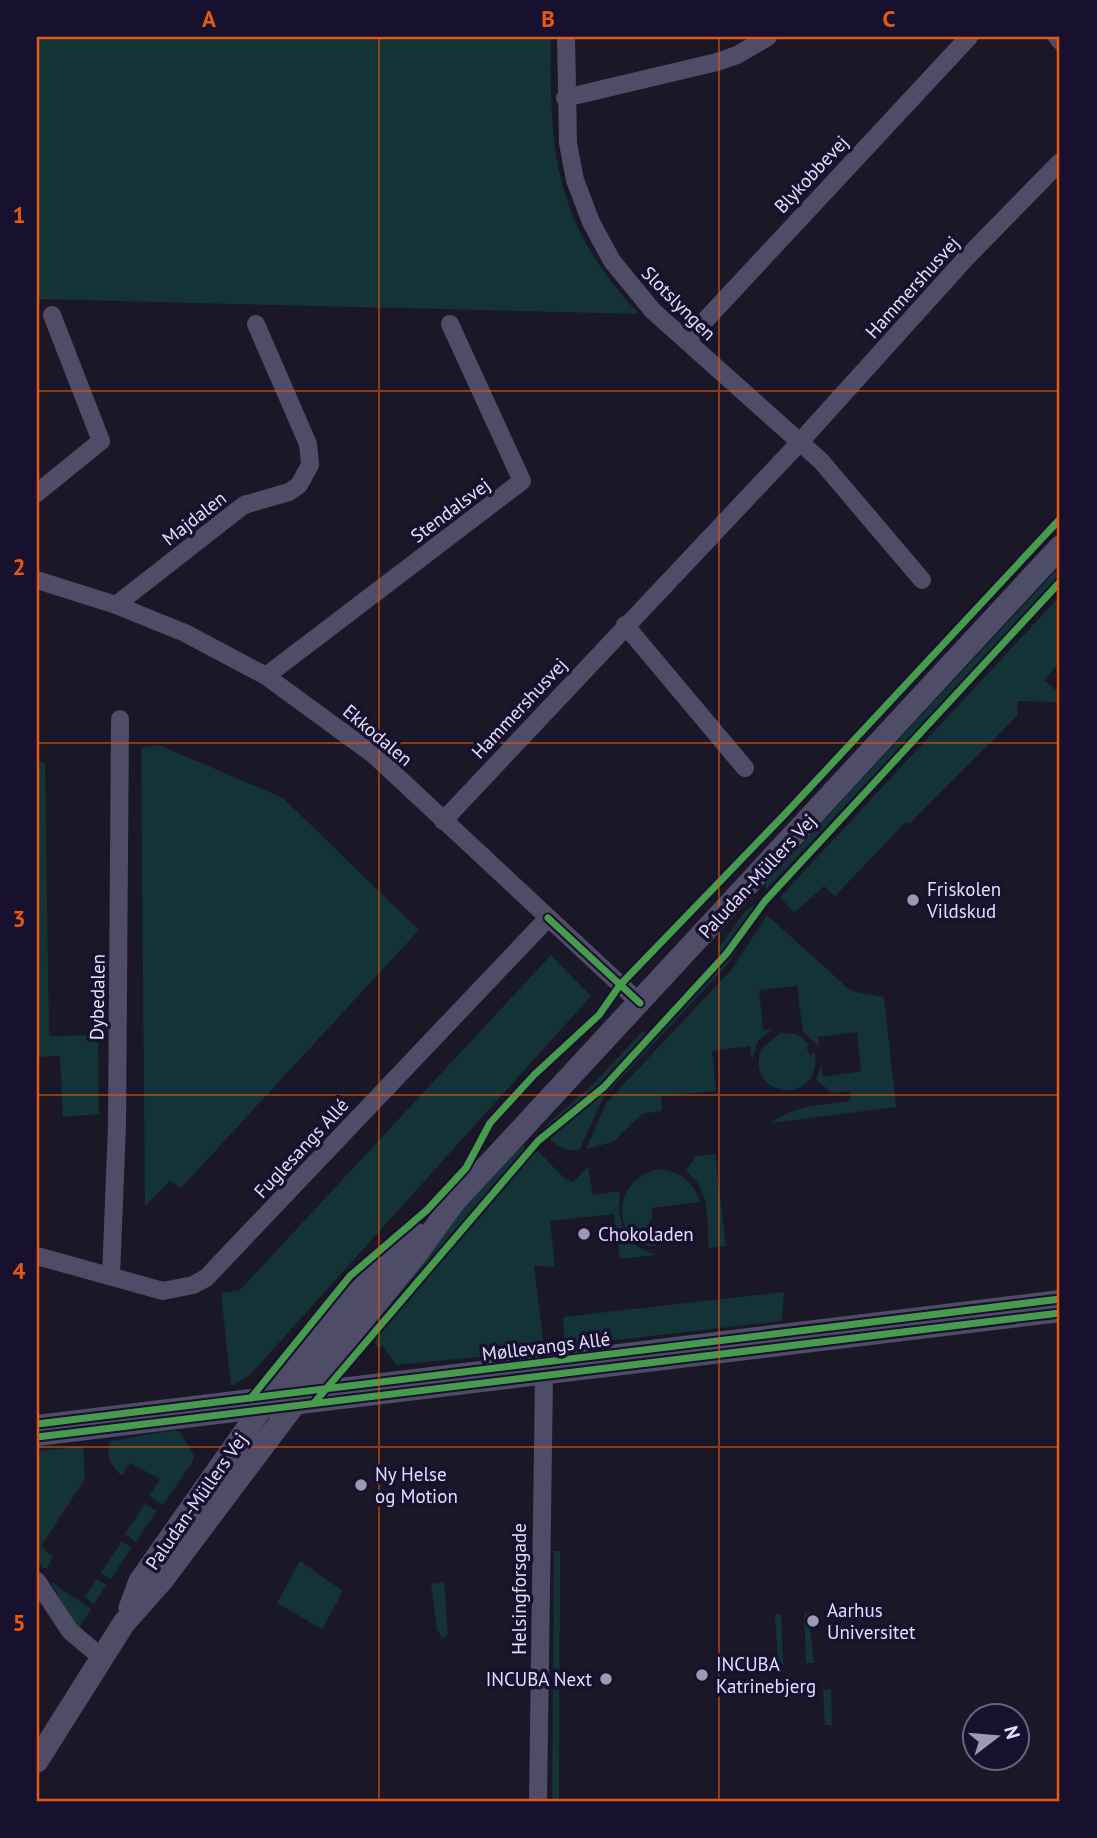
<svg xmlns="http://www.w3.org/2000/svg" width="1097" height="1838" font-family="'PT Sans',sans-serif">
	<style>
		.green { fill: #133336 }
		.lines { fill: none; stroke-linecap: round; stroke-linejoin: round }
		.minor { stroke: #4f4c68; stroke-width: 18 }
		.tertiary { stroke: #4f4c68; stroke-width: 23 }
		.cycleway-casing { stroke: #17102e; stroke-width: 11 }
		.cycleway { stroke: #469c4c; stroke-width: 7 }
		.grid { fill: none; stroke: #e8590c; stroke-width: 2; stroke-opacity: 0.55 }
		.poi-dot { fill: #9d98b3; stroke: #17102e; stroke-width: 2.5 }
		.labels { text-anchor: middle; stroke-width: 7; stroke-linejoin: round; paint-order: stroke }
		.street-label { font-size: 19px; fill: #e3ddff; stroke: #17102e }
		.poi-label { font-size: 19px; fill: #e3ddff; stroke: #17102e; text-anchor: start }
		.neatline { fill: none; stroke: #e8590c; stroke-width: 2.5 }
		.grid-label { font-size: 23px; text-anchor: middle; font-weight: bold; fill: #e8590c }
	</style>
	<rect width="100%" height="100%" fill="#1a1727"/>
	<path class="green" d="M 37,37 L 551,37 C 549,154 555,224 639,314 L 37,299 Z
		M 1060,566 L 1060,577 L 766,890 L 766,882 L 780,867 Z
		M 1060,596 L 1060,663 L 1044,680 L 1057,691 L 1057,702 L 1018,701 L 1017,716 L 909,824 L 906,822 L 835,896 L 824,886 L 794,913 L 780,897 Z
		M 159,745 L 283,798 L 419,930 L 181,1188 L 170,1181 L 145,1206 L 141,748 Z
		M 37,762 L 45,763 L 49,1036 L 98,1035 L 99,1114 L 63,1117 L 60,1056 L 37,1057 Z
		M 754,905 L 756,908 L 722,954 L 718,949 L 745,911 Z
		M 767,915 L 851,991 L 884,997 L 896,1107 L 771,1123 C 794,1105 822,1105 850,1101 L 850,1091 L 833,1093 L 816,1080 L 821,1065 L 823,1077 L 861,1071 L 857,1032 L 818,1037 L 819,1047 L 803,1031 L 797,986 L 759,990 L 763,1030 L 772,1029 L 758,1041 L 752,1060 L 750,1046 L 712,1051 L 716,1091 L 661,1096 L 662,1111 L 642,1114 L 613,1142 L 586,1149 L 606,1103 L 732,969 Z
		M 739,947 L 727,965 L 603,1098 L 579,1151 L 564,1149 L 551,1141 L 551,1137 L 601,1094 Z
		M 551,955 L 591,996 L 250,1375 L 231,1386 L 221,1293 L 240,1290 Z
		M 643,1031 L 646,1037 L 599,1087 L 550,1128 L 546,1128 L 546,1125 L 590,1087 Z
		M 780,1033 L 797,1034 L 810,1045 L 806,1047 L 810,1055 L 815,1053 C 822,1107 744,1099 761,1049 Z
		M 524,1145 L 526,1150 L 357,1345 C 366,1318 499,1159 524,1145 Z
		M 535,1151 L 539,1152 L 564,1178 L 573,1182 L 588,1167 L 593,1195 L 620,1191 C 616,1222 624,1245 656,1255 L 620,1259 L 614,1214 L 550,1221 L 555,1267 L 534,1266 L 544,1347 L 509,1354 L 396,1365 L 383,1346 L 378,1348 L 375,1342 L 376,1333 Z
		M 715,1154 L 726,1246 L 709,1248 C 706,1218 712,1192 686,1171 L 696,1156 Z
		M 658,1169 C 680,1171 693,1181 700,1202 L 652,1208 L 652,1219 L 646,1229 L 649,1235 L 655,1236 L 656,1246 C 616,1250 605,1182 658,1169 Z
		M 784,1292 L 782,1321 L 565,1346 L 563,1317 Z
		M 175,1430 L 181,1433 L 194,1456 L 192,1463 L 163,1505 L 149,1496 L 160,1479 L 130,1463 L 122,1476 C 112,1467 104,1455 111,1441 Z
		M 83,1446 L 85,1479 L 41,1546 L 53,1557 L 47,1568 L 42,1568 L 37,1558 L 37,1451 Z
		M 145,1504 L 157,1511 L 136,1542 L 125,1534 Z
		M 122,1541 L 131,1548 L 111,1579 L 101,1573 Z
		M 554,1551 L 560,1551 L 559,1801 L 552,1801 Z
		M 300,1561 L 343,1591 L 322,1629 L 277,1603 Z
		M 97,1579 L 106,1585 L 94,1604 L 85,1597 Z
		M 50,1581 L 91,1609 L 79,1628 L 74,1623 Z
		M 444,1582 L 448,1635 L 442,1638 L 437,1629 L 431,1584 Z
		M 804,1613 L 811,1613 L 809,1618 L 814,1663 L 806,1663 Z
		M 775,1614 L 781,1614 L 783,1664 L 778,1665 Z
		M 831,1689 L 832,1725 L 825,1725 L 823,1690 Z"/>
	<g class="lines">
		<path class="minor" d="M 566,37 L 568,143 L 575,180 L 591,222 L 612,261 L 653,311 L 821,461 L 922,580
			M 1057,37 L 1060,41
			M 565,98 L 717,62 L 737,55 L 768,37
			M 686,341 L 969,37
			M 37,493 L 101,441 L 52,315
			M 37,580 L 116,605 L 185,633 L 266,676 L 374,755 L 640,1003
			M 116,605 L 244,505 L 289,492 L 299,485 L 310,465 L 308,444 L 256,324
			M 625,625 L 745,768
			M 266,676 L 522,481 L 450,324
			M 443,821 L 799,443 L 967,257 L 1060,162
			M 37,1256 L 163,1291 L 193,1285 L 206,1278 L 548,918
			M 111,1276 L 117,1126 L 120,719
			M 37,1424 L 1060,1299
			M 37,1437 L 1060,1313
			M 37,1581 L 70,1631 L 102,1658
			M 538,1801 L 544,1376"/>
		<path class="tertiary" d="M 130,1608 L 140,1581 L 261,1409 L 348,1303 L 416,1234
			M 37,1761 L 124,1623 L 163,1579 L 305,1390 L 417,1253 L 453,1203 L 1060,547"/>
		<defs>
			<path id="cycleway" d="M 548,918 L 640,1003
				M 251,1398 L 350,1276 L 427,1210 L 466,1168 L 490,1123 L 534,1075 L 599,1015 L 620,985 L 786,813 L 1060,519
				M 314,1403 L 538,1141 L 604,1087 L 727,953 L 765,901 L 1060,582
				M 37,1424 L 1060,1299
				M 37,1437 L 1060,1313"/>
		</defs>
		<use href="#cycleway" class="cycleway-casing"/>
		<use href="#cycleway" class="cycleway"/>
	</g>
	<path class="grid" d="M 379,37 L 379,1801M 719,37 L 719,1801M 37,391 L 1060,391M 37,743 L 1060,743M 37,1095 L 1060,1095M 37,1447 L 1060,1447"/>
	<g class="poi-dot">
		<circle cx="913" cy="900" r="7"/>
		<circle cx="584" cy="1234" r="7"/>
		<circle cx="361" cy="1485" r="7"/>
		<circle cx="813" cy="1621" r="7"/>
		<circle cx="702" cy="1675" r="7"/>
		<circle cx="606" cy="1679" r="7"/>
	</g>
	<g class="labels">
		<g class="street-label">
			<text transform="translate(811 174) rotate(-47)" y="7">Blykobbevej</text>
			<text transform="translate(912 287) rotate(-48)" y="7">Hammershusvej</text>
			<text transform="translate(679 303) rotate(45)" y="7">Slotslyngen</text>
			<text transform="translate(450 510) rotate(-37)" y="7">Stendalsvej</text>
			<text transform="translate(194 518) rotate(-38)" y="7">Majdalen</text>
			<text transform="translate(519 708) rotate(-47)" y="7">Hammershusvej</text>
			<text transform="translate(378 735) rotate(40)" y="7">Ekkodalen</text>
			<text transform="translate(757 876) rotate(-47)" y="7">Paludan-Müllers Vej</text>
			<text transform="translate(97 997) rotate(-89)" y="7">Dybedalen</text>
			<text transform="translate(301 1148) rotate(-47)" y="7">Fuglesangs Allé</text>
			<text transform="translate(546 1346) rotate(-7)" y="7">Møllevangs Allé</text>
			<text transform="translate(196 1501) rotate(-55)" y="7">Paludan-Müllers Vej</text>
			<text transform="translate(519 1589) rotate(-90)" y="7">Helsingforsgade</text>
		</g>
		<g class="poi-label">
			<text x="927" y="896">Friskolen<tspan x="927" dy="22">Vildskud</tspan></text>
			<text x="598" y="1241">Chokoladen</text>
			<text x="375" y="1481">Ny Helse<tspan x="375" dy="22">og Motion</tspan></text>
			<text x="827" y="1617">Aarhus<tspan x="827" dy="22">Universitet</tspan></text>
			<text x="716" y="1671">INCUBA<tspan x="716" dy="22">Katrinebjerg</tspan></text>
			<text x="592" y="1686" text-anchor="end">INCUBA Next</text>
		</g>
	</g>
	<rect width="1097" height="1838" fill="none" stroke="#17102e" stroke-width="77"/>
	<g transform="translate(996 1737) rotate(74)"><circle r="33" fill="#17102e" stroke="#696282" stroke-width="2"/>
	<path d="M0-5L12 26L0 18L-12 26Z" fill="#9d98b3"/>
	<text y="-10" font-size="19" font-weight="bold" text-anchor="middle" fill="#e3ddff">N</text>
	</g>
	<rect x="38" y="38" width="1020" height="1762" class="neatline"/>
	<g class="grid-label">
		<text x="209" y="27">A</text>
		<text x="548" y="27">B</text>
		<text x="889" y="27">C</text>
		<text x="19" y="223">1</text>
		<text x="19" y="575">2</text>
		<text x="19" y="927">3</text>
		<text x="19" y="1279">4</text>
		<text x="19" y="1631">5</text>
	</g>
</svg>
